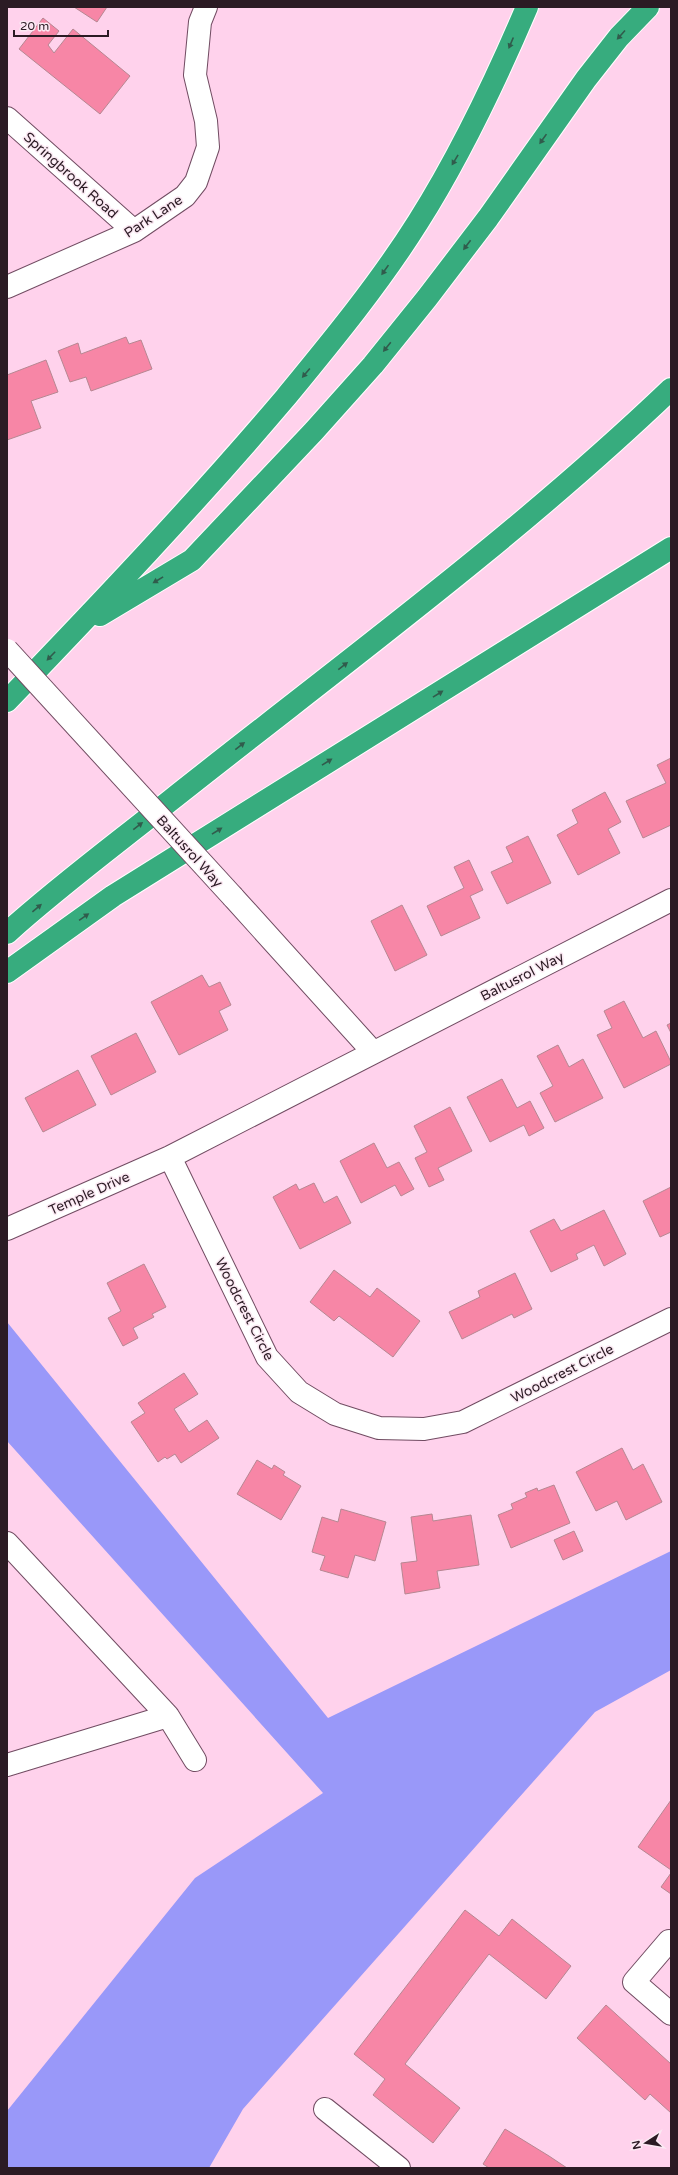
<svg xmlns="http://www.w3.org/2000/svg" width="678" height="2175" font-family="'Varela Round',sans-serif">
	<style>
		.forest { fill: #9998f9 }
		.building { fill: #f786a6; stroke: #b68792 }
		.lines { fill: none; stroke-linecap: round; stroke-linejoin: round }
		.minor-casing { stroke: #714c62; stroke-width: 24 }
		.highway-casing { stroke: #fff; stroke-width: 24 }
		.minor { stroke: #fff; stroke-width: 22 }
		.highway { stroke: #37ac7e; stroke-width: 22 }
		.minor-bridge-casing { stroke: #714c62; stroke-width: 24; stroke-linecap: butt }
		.minor-bridge { stroke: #fff; stroke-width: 22 }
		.oneway { fill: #305c4c }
		.labels { text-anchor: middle; stroke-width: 3; stroke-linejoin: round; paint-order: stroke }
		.street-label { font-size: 14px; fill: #2b1b24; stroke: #fbe9f3 }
	</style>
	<rect width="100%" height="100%" fill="#ffd2ec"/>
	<path class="forest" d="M 7,1322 L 328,1718 L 671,1551 L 671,1670 L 595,1712 L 243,2109 L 209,2168 L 7,2168 L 7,2111 L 195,1878 L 323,1793 L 7,1441 Z"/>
	<path class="building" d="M 74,7 L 107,7 L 97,22 Z
		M 43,18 L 59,31 L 48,45 L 54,53 L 73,29 L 130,76 L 100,114 L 19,49 Z
		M 126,337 L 129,344 L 141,340 L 152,369 L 91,391 L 86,377 L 70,382 L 58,351 L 78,343 L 81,354 Z
		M 46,360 L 58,392 L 31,401 L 41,428 L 7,440 L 7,375 Z
		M 671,758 L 671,825 L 643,838 L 626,801 L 666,783 L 657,765 Z
		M 605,792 L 621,822 L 608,829 L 620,853 L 578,875 L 557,835 L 578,823 L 572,810 Z
		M 528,836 L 551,883 L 507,904 L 491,872 L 513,862 L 506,847 Z
		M 469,860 L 483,890 L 470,896 L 480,918 L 441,936 L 427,906 L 464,888 L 454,867 Z
		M 402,905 L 427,955 L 395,971 L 371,921 Z
		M 202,975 L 209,987 L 220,982 L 231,1005 L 219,1011 L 228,1030 L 179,1055 L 151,1002 Z
		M 624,1001 L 643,1038 L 656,1031 L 671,1062 L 671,1064 L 624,1088 L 597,1035 L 612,1028 L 604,1011 Z
		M 671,1023 L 671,1033 L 667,1025 Z
		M 136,1033 L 156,1072 L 111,1095 L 91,1056 Z
		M 558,1045 L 569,1067 L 583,1059 L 603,1098 L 555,1122 L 540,1093 L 553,1086 L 537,1056 Z
		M 78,1070 L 96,1105 L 43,1132 L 25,1098 Z
		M 502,1079 L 517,1108 L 530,1101 L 544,1128 L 529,1136 L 524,1125 L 490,1142 L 467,1097 Z
		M 450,1107 L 472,1151 L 438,1168 L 444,1180 L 429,1187 L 415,1158 L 427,1152 L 414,1126 Z
		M 374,1143 L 387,1168 L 399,1162 L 414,1189 L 401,1196 L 395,1185 L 361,1203 L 340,1161 Z
		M 314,1183 L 324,1203 L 337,1196 L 351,1223 L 300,1249 L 273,1197 L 296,1184 L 299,1190 Z
		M 671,1187 L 671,1232 L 660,1237 L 643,1201 Z
		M 604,1210 L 626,1254 L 604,1266 L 594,1245 L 576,1254 L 578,1259 L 551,1272 L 530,1231 L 554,1219 L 561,1231 Z
		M 144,1264 L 166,1307 L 152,1314 L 154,1317 L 133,1328 L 138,1338 L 123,1346 L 108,1318 L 121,1311 L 107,1283 Z
		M 334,1270 L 370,1297 L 377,1288 L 420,1321 L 393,1357 L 339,1316 L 334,1321 L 310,1302 Z
		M 515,1273 L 532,1309 L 514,1318 L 512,1314 L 462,1339 L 449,1312 L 480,1297 L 478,1291 Z
		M 184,1373 L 198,1394 L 174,1409 L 189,1432 L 207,1420 L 219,1438 L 181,1463 L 175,1454 L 167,1459 L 165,1457 L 158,1462 L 131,1422 L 145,1413 L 138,1403 Z
		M 622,1448 L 633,1470 L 643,1464 L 662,1502 L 626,1520 L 617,1501 L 596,1511 L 576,1472 Z
		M 257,1460 L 272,1469 L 274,1465 L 285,1472 L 283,1475 L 301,1486 L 281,1520 L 237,1494 Z
		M 554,1485 L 570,1523 L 511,1548 L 498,1515 L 513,1509 L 511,1504 L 527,1497 L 525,1493 L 537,1488 L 538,1491 Z
		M 341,1509 L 386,1522 L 375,1561 L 355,1555 L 348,1578 L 320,1570 L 325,1556 L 312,1552 L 322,1517 L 338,1522 Z
		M 432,1514 L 433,1521 L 471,1515 L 479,1565 L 437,1571 L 440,1588 L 405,1594 L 401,1563 L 417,1561 L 411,1517 Z
		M 574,1531 L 583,1551 L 563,1560 L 554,1540 Z
		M 671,1800 L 671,1870 L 638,1847 Z
		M 671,1873 L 671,1894 L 661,1887 Z
		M 465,1910 L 499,1936 L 512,1919 L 571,1966 L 546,1999 L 489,1954 L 472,1976 L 405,2064 L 460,2108 L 433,2143 L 373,2095 L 385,2079 L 354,2054 Z
		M 606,2005 L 671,2064 L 671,2113 L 650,2094 L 645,2100 L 577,2038 Z
		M 505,2129 L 549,2156 L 567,2168 L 489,2168 L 483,2164 Z"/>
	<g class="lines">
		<defs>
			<path id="minor" d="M 7,118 L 134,231
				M 7,287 L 134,231 L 185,196 L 196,182 L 208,147 L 206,121 L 195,75 L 200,22 L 206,7
				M 233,897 L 373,1052
				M 170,1157 L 267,1357 L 299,1392 L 335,1414 L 379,1428 L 424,1429 L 463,1422 L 671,1319
				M 7,1229 L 170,1157 L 671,900
				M 7,1543 L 168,1716
				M 7,1765 L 168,1716 L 195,1760
				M 671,1943 L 669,1941 L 634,1982 L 671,2014
				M 325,2109 L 399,2168"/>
			<path id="highway" d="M 100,615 L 192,560 L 314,431 L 373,365 L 427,298 L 488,218 L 586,79 L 619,37 L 648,7
				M 7,701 C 102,602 197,502 286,397 C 332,341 379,284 418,222 C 461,154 495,82 527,7
				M 7,933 C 59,886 116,844 171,800 C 340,666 515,538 671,389
				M 7,972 L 113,896 L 671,548"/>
		</defs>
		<use href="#minor" class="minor-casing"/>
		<use href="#highway" class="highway-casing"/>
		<use href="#minor" class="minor"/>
		<use href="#highway" class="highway"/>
		<defs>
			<path id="minor-bridge" d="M 7,650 L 233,897"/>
		</defs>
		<use href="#minor-bridge" class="minor-bridge-casing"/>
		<use href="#minor-bridge" class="minor-bridge"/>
	</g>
	<defs><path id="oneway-solid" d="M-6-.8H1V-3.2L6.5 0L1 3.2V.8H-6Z"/></defs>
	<g class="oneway">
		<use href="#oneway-solid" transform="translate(621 35) rotate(132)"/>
		<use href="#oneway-solid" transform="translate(511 43) rotate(113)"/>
		<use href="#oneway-solid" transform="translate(543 139) rotate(125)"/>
		<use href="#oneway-solid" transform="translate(455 160) rotate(121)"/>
		<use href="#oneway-solid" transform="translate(467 245) rotate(127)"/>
		<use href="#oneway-solid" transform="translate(385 270) rotate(125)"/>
		<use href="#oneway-solid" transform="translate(387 347) rotate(129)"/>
		<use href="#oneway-solid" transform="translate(306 373) rotate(130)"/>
		<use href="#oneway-solid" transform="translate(158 580) rotate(149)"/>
		<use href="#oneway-solid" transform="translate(51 656) rotate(134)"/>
		<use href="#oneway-solid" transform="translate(343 666) rotate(-38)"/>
		<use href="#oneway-solid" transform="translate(438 694) rotate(-32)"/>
		<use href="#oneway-solid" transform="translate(240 746) rotate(-38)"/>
		<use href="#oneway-solid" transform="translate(327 762) rotate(-32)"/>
		<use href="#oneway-solid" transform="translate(138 826) rotate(-38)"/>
		<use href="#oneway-solid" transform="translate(217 831) rotate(-32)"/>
		<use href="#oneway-solid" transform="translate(37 908) rotate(-40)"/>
		<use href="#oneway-solid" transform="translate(84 917) rotate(-35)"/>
	</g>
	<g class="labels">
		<g class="street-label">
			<text transform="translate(71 175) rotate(42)" y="5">Springbrook Road</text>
			<text transform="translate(153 216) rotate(-33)" y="5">Park Lane</text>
			<text transform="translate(190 851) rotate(48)" y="5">Baltusrol Way</text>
			<text transform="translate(522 976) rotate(-27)" y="5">Baltusrol Way</text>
			<text transform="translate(89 1193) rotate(-24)" y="5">Temple Drive</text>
			<text transform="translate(245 1309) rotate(63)" y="5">Woodcrest Circle</text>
			<text transform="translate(562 1373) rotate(-27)" y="5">Woodcrest Circle</text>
		</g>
	</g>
	<rect width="678" height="2175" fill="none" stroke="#2b1b24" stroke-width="16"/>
	<g transform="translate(646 2143) rotate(258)" stroke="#fbe9f3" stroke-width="3" paint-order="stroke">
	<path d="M0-3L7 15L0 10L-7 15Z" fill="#2b1b24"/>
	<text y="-6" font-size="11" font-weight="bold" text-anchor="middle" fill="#2b1b24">N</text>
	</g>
	<path d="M14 30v6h94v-6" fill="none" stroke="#2b1b24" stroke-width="2"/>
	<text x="20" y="30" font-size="12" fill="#2b1b24" stroke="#fbe9f3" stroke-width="3" paint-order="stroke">20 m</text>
</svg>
